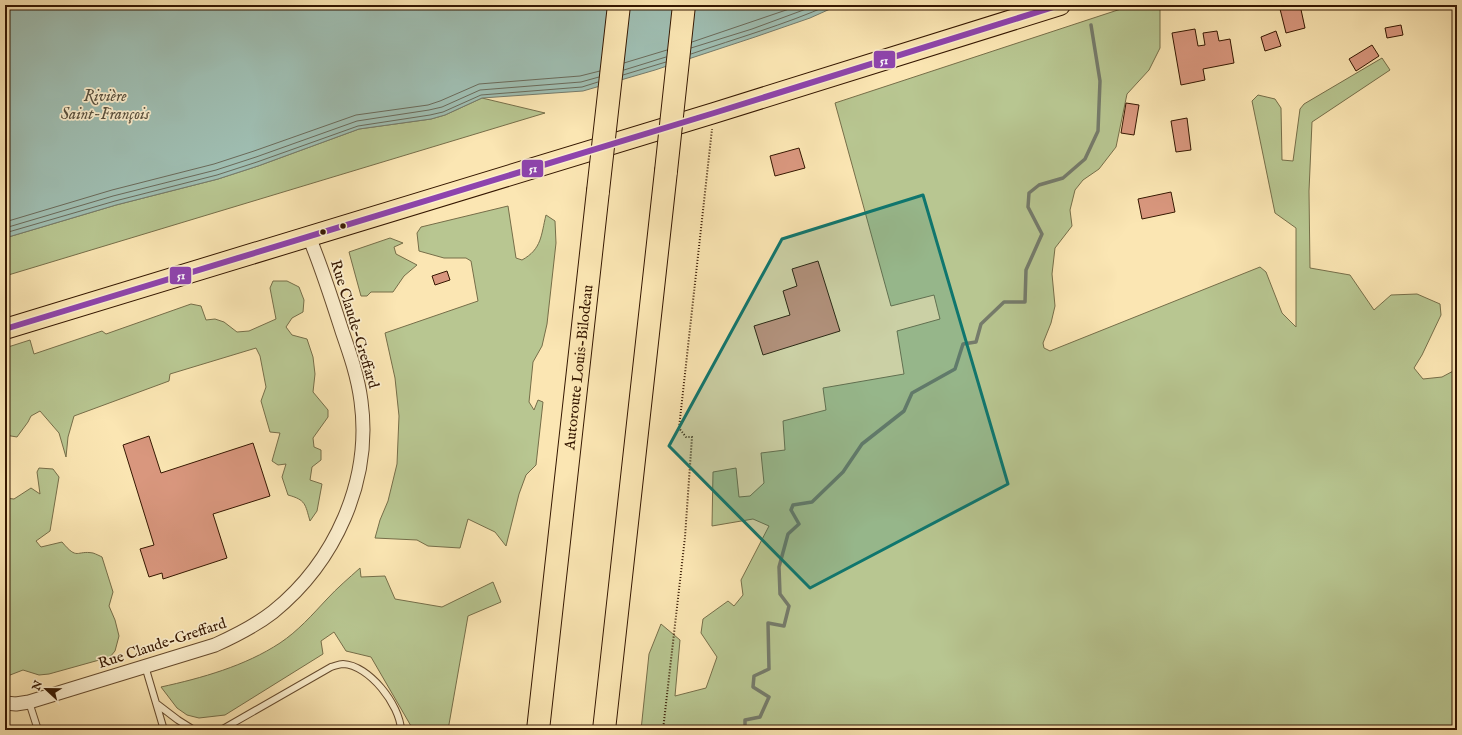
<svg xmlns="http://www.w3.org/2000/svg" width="1462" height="735" font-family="'IM FELL English',serif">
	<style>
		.green { fill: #b8c691; stroke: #766e49 }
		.water { fill: #9fbeb2; stroke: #757b6b }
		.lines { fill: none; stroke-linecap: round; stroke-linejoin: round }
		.shore { stroke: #6a6a5a; stroke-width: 1 }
		.stream { stroke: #757b6b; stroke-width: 3.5 }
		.building { fill: #d9977e; stroke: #351701 }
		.lane-casing { stroke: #664b2e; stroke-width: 8 }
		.street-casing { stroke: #664b2e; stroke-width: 15 }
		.primary-casing { stroke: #351701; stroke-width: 22 }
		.highway-casing { stroke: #351701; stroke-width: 24 }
		.path { stroke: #351701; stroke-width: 2; stroke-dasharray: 1 2; stroke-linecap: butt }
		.lane { stroke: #fcefce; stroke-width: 6 }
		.street { stroke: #fcefce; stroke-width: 13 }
		.primary { stroke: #fbe6b3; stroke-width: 20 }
		.highway { stroke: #fbe6b3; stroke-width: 22 }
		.highway-bridge-casing { stroke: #351701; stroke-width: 24; stroke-linecap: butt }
		.highway-bridge { stroke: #fbe6b3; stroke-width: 22 }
		.bus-1-casing { stroke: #fcefce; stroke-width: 9 }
		.bus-1 { stroke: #8e44ad; stroke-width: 6 }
		.marked { fill: #0f766e; fill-opacity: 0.2; stroke: #0f766e; stroke-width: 3; stroke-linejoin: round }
		.bus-dot { fill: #351701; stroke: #fcefce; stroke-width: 1.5 }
		.labels { text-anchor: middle; stroke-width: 3.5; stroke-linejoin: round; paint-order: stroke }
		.street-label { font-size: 15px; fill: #351701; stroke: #fcefce }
		.water-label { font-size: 16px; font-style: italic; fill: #5a513f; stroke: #fcefce }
		.line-badge { stroke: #fcefce; stroke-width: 1.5 }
		.badge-label { font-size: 11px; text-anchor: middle; font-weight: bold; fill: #fff }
	</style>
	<rect width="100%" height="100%" fill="#fbe6b3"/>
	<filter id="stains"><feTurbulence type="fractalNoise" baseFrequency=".005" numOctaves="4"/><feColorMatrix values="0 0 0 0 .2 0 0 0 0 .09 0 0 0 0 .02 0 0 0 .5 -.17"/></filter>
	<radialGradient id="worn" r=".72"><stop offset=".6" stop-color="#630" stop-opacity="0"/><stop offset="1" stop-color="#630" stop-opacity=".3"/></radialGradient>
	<path class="green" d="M 1133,5 L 1159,5 L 1160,7 L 1160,48 L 1149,70 L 1127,94 L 1116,147 L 1099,169 L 1083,180 L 1075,190 L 1070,210 L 1072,226 L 1055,248 L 1052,274 L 1055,306 L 1051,323 L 1043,343 L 1044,348 L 1050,351 L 1260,267 L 1266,272 L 1282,313 L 1296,327 L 1296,228 L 1275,213 L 1252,101 L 1258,95 L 1275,99 L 1281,108 L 1282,160 L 1293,161 L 1300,109 L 1304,104 L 1382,58 L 1390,70 L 1312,122 L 1309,191 L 1310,268 L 1350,275 L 1374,310 L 1391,295 L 1417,294 L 1440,304 L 1441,315 L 1422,355 L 1414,368 L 1423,379 L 1442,377 L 1457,369 L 1457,730 L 641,730 L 649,654 L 661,624 L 680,640 L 675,696 L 706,688 L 717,657 L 701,633 L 703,619 L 728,601 L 734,606 L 743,595 L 741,580 L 769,526 L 753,519 L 712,526 L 713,472 L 736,468 L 739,497 L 750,496 L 764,483 L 761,453 L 785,450 L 783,421 L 826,410 L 823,388 L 904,374 L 897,331 L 940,319 L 934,295 L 891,306 L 835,103 Z
		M 482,98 L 545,113 L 5,276 L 5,238 L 116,205 L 218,179 L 258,166 L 359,129 L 431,119 L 445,115 Z
		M 508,206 L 516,258 L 522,260 C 542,249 541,235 546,215 L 555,221 L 556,243 L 547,324 L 542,346 L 533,362 L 529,402 L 534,410 L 538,400 L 543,402 L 536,465 L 526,475 L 519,494 L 506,546 L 495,532 L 468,519 L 460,548 L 428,546 L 417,540 L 375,538 L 380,520 L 388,501 L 397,464 L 399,416 L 395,378 L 385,333 L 478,301 L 471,261 L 466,258 L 444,258 L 419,251 L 417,233 L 421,227 Z
		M 390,238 L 403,243 L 394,247 L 396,254 L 417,265 L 404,276 L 393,292 L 371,292 L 367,296 L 361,296 L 349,252 Z
		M 273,281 L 287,281 L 299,287 L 304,300 L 303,312 L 292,318 L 286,327 L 292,335 L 307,339 L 313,357 L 315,374 L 313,392 L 328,410 L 328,417 L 313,438 L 314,447 L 321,450 L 321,460 L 312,467 L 310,480 L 322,484 L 317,511 L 310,521 C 305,504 306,500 288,495 L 282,477 L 286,464 L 278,465 L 272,461 L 280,433 L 270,432 L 261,401 L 266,387 L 260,356 L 256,348 L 170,374 L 169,381 L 74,416 L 68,437 L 66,457 L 59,433 L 40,411 L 31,416 L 28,422 L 17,437 L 5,435 L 5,348 L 30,340 L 34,354 L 102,331 L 106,334 L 191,304 L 201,306 L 206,320 L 215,319 L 224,322 L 237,332 L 249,331 L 276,319 L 270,288 Z
		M 39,468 L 53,469 L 59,477 L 50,531 L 36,541 L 41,547 L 62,542 C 78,561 76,550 93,553 C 96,554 100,556 102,557 L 113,592 L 109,606 L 115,620 L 119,636 L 115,651 L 110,657 L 49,674 L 39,675 L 23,670 L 5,677 L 5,498 L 14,499 L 31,488 L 40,494 L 37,472 Z
		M 360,568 L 361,577 L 385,576 L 395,599 L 442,607 L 493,582 L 501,602 L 468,616 L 448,730 L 411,730 L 411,726 L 371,657 L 346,651 L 334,632 L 321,641 L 323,654 L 225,715 L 199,718 L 187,715 L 177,708 L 161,687 C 202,678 245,666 280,643 C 298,631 312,615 327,599 C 337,588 349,578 360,568 Z"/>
	<path class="water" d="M 5,5 L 839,5 L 810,18 L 755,37 L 655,70 L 583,91 L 482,98 L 445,115 L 431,119 L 359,129 L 258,166 L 218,179 L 116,205 L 5,238 Z"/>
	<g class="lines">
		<path class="shore" d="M 692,42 L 801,5
			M 691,48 L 752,29 L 817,5
			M 691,54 C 737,38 784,25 829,5
			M 624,63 L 667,50
			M 624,70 L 666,57
			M 623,75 L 666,62
			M 5,222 L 112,190 L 214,164 L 254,151 L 356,115 L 428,105 L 440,101 L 479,84 L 580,76 L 600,71
			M 5,228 L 113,196 L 216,170 L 256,157 L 357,121 L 429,110 L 442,107 L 480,90 L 581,82 L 599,77
			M 5,233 L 115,201 L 217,175 L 257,162 L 358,126 L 430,115 L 443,112 L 481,95 L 582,87 L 598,82"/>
		<path class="stream" d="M 745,730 L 745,720 L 760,717 L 769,697 L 753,687 L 754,676 L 769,669 L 768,623 L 784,626 L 789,606 L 780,594 L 779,567 L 788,534 L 799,524 L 791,510 L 793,505 L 812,502 L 843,472 L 862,444 L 904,411 L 912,393 L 955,369 L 963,344 L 976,342 L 981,324 L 1004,302 L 1025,302 L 1026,270 L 1042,234 L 1028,207 L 1029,193 L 1039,185 L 1063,178 L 1085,159 L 1098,131 L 1100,81 L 1091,25"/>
	</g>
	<path class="building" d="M 1300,5 L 1305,28 L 1286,33 L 1280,9 Z
		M 1401,25 L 1403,35 L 1387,38 L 1385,28 Z
		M 1195,29 L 1198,46 L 1205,45 L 1203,33 L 1217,31 L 1219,41 L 1230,39 L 1234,63 L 1203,69 L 1205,80 L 1181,85 L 1172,33 Z
		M 1276,31 L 1281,46 L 1265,51 L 1261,37 Z
		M 1372,45 L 1379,56 L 1356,71 L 1349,59 Z
		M 1126,103 L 1139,105 L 1134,135 L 1121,133 Z
		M 1187,118 L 1191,150 L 1176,152 L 1171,121 Z
		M 799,148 L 805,168 L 775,176 L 770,156 Z
		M 1171,192 L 1175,212 L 1142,219 L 1138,199 Z
		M 818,261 L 840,331 L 763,355 L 754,326 L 790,315 L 783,291 L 797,286 L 792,269 Z
		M 447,271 L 450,280 L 435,285 L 432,276 Z
		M 149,436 L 161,473 L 253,443 L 270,496 L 213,514 L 227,558 L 163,579 L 162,573 L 149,577 L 140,549 L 154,545 L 123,445 Z"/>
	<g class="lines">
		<defs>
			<path id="lane" d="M 145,666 L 164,730
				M 29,702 L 38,730
				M 157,704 L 178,720 L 194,730
				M 221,730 L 331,667 C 335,666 339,664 343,664 C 369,665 400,705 401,730"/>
			<path id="street" d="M 5,703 L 16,704 L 29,702 L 215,645 C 235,636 255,626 273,612 C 335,562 372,481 361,401 C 358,377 350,354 342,331 C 332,300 322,268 309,237"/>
			<path id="primary" d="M 5,329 L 714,113 L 1060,5"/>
			<g id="highway">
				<path id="s1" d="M 538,730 L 598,191"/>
				<path d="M 604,730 L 666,171"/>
			</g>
		</defs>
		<use href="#lane" class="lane-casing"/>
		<use href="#street" class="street-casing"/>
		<use href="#primary" class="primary-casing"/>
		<use href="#highway" class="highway-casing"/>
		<path class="path" d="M 663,730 L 685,537 L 692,437 L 686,437 L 679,428 L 712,129"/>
		<use href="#lane" class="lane"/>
		<use href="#street" class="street"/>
		<use href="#primary" class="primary"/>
		<use href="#highway" class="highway"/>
		<defs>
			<path id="highway-bridge" d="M 666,171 L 684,5
				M 598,191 L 619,5"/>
		</defs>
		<use href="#highway-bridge" class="highway-bridge-casing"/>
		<use href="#highway-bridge" class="highway-bridge"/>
		<defs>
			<path id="bus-1" d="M 5,329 L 714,113 L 1060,5"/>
		</defs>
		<use href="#bus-1" class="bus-1-casing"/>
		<use href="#bus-1" class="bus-1"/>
	</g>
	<path class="marked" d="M 923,195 L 1008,484 L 810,588 L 669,446 L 782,239 Z"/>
	<g class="bus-dot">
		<circle cx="343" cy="226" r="3.5"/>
		<circle cx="323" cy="232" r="3.5"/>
	</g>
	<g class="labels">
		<g class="street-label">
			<text transform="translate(355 324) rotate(73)" y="5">Rue Claude-Greffard</text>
			<text dy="5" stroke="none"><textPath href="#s1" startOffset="365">Autoroute Louis-Bilodeau</textPath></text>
			<text transform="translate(162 643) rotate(-18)" y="5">Rue Claude-Greffard</text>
		</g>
		<g class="water-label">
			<text x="105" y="101">Rivière<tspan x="105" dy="18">Saint-François</tspan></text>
		</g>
	</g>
	<g class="line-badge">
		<rect x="873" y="50" width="23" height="19" rx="4" fill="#8e44ad"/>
		<rect x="521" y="159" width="23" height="19" rx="4" fill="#8e44ad"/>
		<rect x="169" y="266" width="23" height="19" rx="4" fill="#8e44ad"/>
	</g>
	<g class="badge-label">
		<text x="884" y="64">51</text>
		<text x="533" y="172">51</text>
		<text x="181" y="279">51</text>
	</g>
	<rect width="1462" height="735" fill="none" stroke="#fbe6b3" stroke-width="20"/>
	<rect x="6" y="6" width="1450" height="723" fill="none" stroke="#351701" stroke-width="2"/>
	<rect x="10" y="10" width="1442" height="715" fill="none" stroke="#351701"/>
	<g transform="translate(46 689) rotate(292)" stroke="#fcefce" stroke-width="3" paint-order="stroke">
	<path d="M0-3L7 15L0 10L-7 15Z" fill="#351701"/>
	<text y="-6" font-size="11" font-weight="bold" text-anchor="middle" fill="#351701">N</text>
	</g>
	<rect width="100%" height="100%" filter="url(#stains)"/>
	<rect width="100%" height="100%" fill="url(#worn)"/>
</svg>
